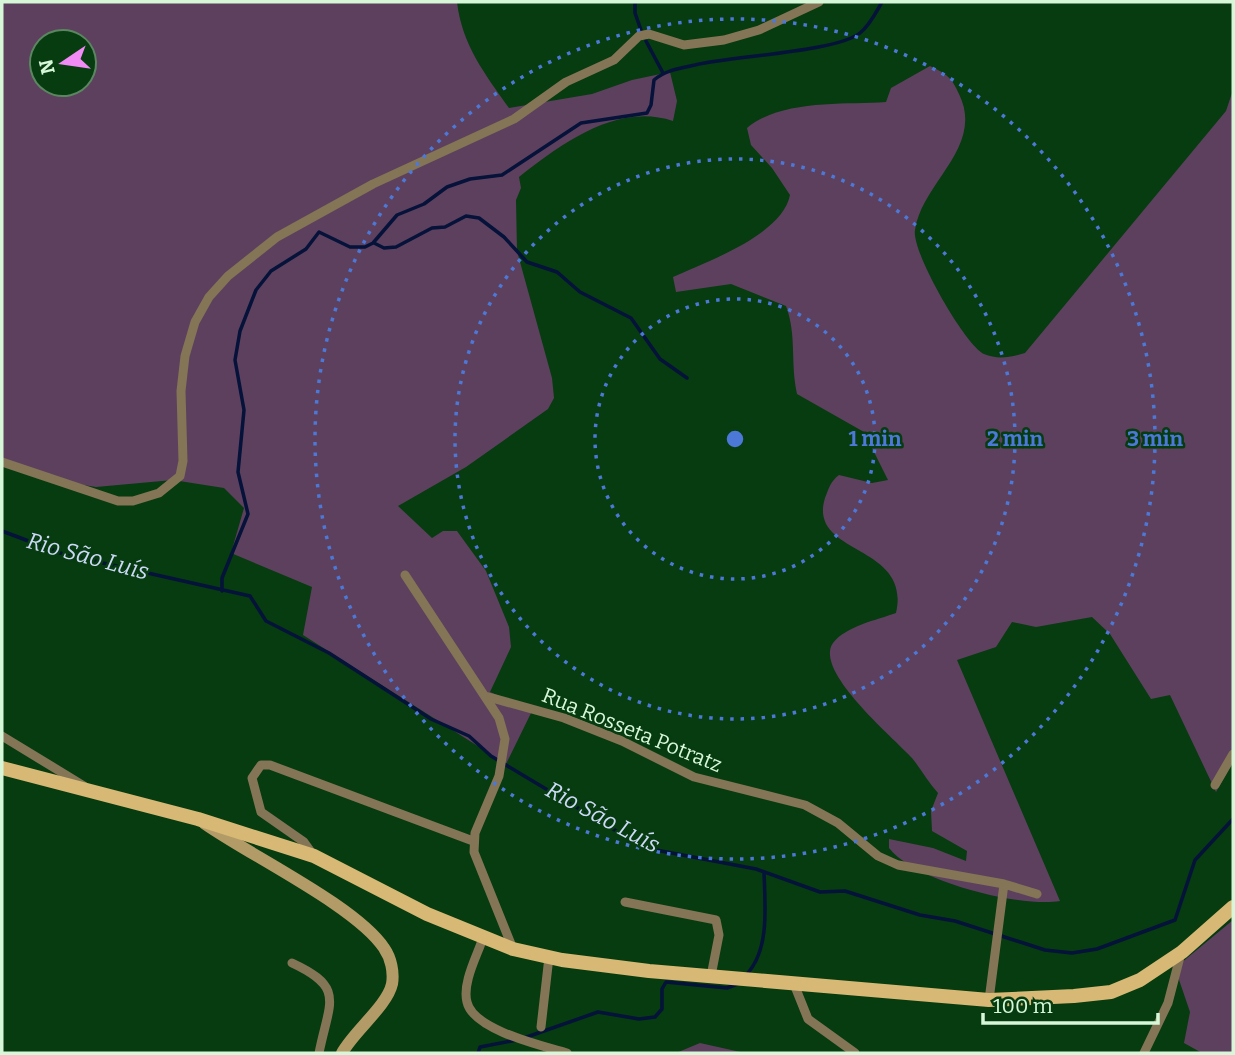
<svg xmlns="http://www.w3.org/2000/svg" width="1235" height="1055" font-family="Bitter,serif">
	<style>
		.green { fill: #5d405e; fill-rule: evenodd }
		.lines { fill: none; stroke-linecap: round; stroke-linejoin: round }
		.stream { stroke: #05123a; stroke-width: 3.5 }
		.street { stroke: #837555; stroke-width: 9 }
		.secondary { stroke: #b39b67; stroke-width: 12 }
		.primary { stroke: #d7b875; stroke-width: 14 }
		.ring { fill: none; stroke: #4c78d8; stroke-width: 3.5; stroke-dasharray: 3.5 7 }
		.labels { text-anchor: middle; stroke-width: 5; stroke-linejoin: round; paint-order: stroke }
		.street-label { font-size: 21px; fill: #d7f8d8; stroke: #073b10 }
		.water-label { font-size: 23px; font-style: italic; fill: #ccdaf8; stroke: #073b10 }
		.centre { fill: #4c78d8; stroke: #073b10; stroke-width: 3.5 }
		.ring-label { font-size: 21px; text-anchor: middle; font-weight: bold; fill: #4c78d8; stroke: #073b10; stroke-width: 5; stroke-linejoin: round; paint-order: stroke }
	</style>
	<rect width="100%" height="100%" fill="#073b10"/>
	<path class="green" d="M 2,2 L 457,2 C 462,45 485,74 509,108 L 592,94 L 632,80 L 670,72 L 677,101 L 673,121 C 617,102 561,144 519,177 L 521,188 L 516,200 L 517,251 L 552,378 L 554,398 L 548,409 L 466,467 L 398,506 L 432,538 L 443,531 L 457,531 L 486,571 L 509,627 L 511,647 L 490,692 L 533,709 L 506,764 L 303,635 L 312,587 L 231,553 L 244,508 L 224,488 L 173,480 L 96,487 L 41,478 L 7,464 L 2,457 ZM 42,42 L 84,42 L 84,84 L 42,84 Z
		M 930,66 C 947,74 952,78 959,94 C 985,147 922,182 915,230 C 911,251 965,345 984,354 C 998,360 1011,357 1025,353 L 1226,111 L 1233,90 L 1233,762 L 1216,792 L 1170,695 L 1151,699 L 1110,634 L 1092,617 L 1036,627 L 1012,622 L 996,647 L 957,660 L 1060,901 C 1020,908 914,881 889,848 L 889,839 L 933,848 L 966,861 L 967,851 L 932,831 L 931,811 L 938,793 C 928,782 921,769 912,758 C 895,739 813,671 833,643 C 846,626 877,620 896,613 C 912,543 807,556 825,498 C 829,488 830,482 839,475 L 872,483 L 888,480 L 864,432 L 797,394 C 790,363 797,336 786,306 L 731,284 L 676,292 L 673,277 C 708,261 782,235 790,195 L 772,168 L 751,145 L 747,128 C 782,99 844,105 886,102 L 891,88 Z
		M 1233,920 L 1233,1053 L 1202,1053 L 1184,1043 L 1190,1012 L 1175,968 Z
		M 700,1043 L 745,1053 L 676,1053 Z"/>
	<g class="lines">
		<path class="stream" d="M 635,2 L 635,13 L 641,30
			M 646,41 L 663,73
			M 374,243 L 384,248 L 396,247 L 432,228 L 445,227 L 466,216 L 479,218 L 504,237 L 527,262 L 557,272 L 580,292 L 631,318 L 660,359 L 687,378
			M 2,531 L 63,554 L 250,596 L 266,621 L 329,653 L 431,719 L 469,736 L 491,756 L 623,835 L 656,850 L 756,869 L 820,892 L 845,891 L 920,915 L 955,921 L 1045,950 L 1072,953 L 1097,949 L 1175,920 L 1195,860 L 1233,819
			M 222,591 L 222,578 L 248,514 L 238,472 L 244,410 L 235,360 L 240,331 L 256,290 L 271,271 L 306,249 L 319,232 L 350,247 L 365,247 L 373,243 L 397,215 L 424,204 L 447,187 L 470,179 L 502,175 L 581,123 L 647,113 L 651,105 L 654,80 C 665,70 681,68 695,65 C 731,56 836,52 860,33 C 870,25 876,12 882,2
			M 747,974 C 770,949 765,905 764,872
			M 524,1038 L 598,1012 L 639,1019 L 655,1017 L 662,1009 L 662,989 L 666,982 L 727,988 L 740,983
			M 478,1053 L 480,1047 L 517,1040"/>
		<path class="street" d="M 2,462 L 118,501 L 133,501 L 159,493 L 180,476 L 183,461 L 181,391 L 185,356 L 195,322 L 209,297 L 228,276 L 277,237 L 373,184 L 514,119 L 566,82 L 614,60 L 639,36 L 649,34 L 684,45 L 724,40 L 759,30 L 819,2
			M 405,575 L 499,718 L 505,739 L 499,776 L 475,833 L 474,852 L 513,949
			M 485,696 L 564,718 L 622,741 L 694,777 L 805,805 L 838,823 L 878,856 L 898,865 L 1004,884 L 1037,894
			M 2,736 L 84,786
			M 1215,785 L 1233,754
			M 314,856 L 304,842 L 261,812 L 252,778 L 261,765 L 270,765 L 473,841
			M 625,902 L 716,920 L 719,935 L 711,976
			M 483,938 C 477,956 462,983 467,1002 C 473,1030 543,1046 567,1053
			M 292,963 C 346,988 329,1002 319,1053
			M 794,984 L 808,1019 L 855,1053
			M 989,1000 L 1004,884
			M 541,1027 L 549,957
			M 1144,1053 L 1168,1003 L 1181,953"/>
		<path class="secondary" d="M 204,823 C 249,855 356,906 384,948 C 391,958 394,972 392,984 C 387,1006 354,1031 342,1053"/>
		<path class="primary" d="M 2,768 L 198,819 L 314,856 L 427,914 L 513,949 L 562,960 L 649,971 L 989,1000 L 1074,996 L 1111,992 L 1140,980 L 1182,952 L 1233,907"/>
	</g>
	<g class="ring">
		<circle cx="735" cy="439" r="140"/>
		<circle cx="735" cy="439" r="280"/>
		<circle cx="735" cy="439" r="420"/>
	</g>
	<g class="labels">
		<g class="street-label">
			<text transform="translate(632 730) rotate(22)" y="7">Rua Rosseta Potratz</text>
		</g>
		<g class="water-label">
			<text transform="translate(88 556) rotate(15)" y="8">Rio São Luís</text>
			<text transform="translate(603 817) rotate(28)" y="8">Rio São Luís</text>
		</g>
	</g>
	<circle cx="735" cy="439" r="10" class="centre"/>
	<g class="ring-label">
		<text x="875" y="446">1 min</text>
		<text x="1015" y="446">2 min</text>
		<text x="1155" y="446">3 min</text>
	</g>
	<rect width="1235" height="1055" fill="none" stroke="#d7f8d8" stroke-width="7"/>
	<g transform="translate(63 63) rotate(257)"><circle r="33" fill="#073b10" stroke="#5a8760" stroke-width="2"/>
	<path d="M0-5L12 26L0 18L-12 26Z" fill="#f18bf5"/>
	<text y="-10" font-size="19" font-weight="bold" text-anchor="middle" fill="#d7f8d8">N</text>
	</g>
	<path d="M983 1013v10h175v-10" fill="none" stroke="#d7f8d8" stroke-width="3.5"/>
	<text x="993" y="1013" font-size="21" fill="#d7f8d8" stroke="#073b10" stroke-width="5" paint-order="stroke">100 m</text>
</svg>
